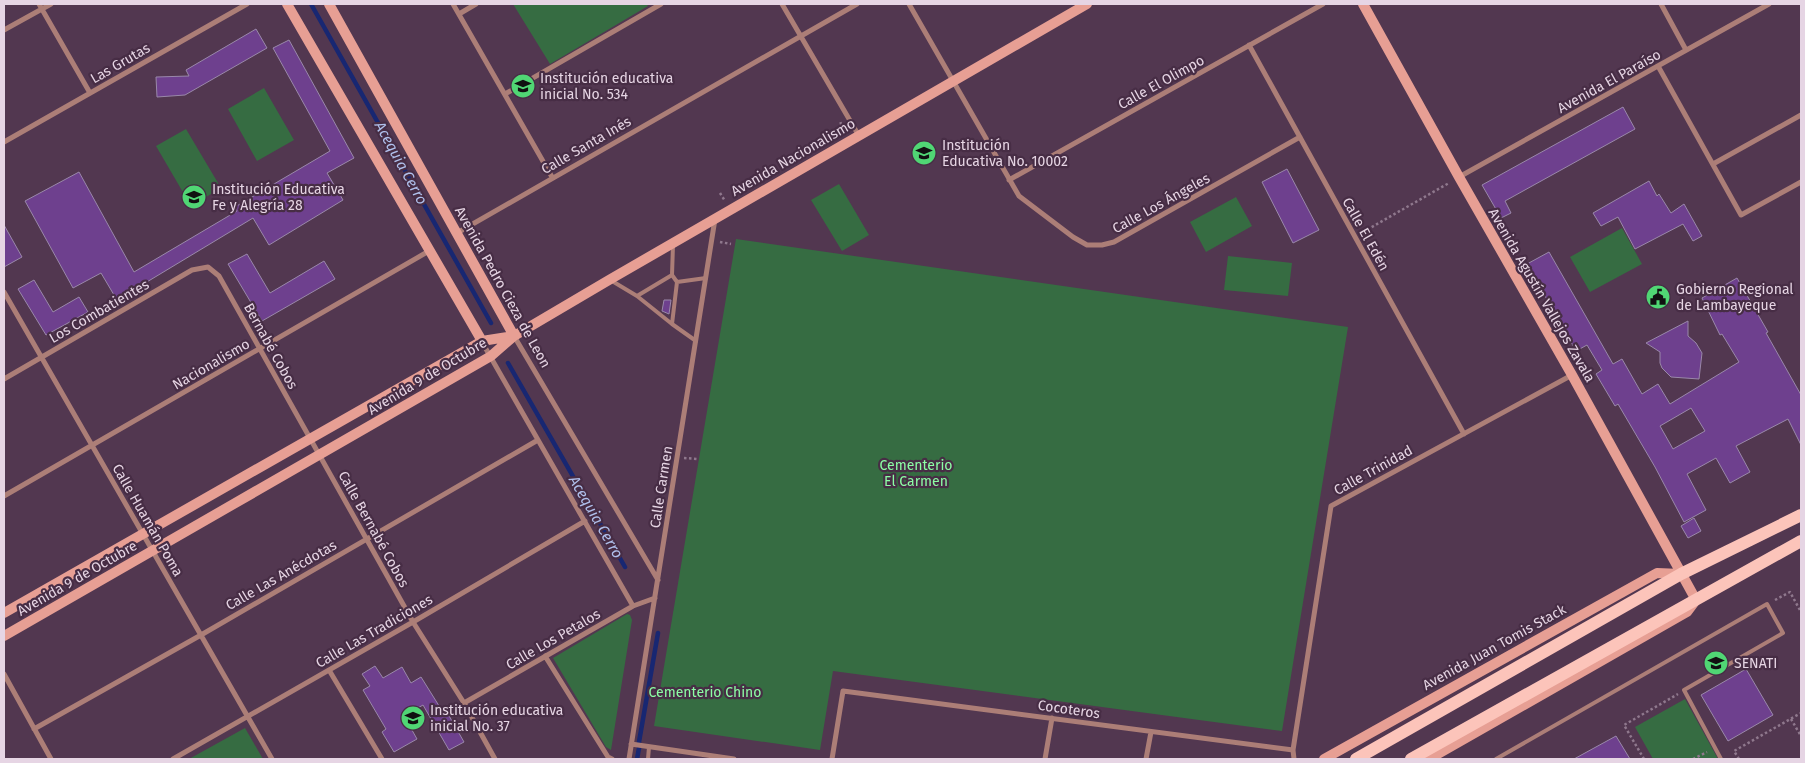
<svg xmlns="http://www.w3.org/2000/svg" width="1805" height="763" font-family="'Fira Sans',sans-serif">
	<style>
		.green { fill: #366c42 }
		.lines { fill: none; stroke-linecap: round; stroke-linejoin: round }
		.stream { stroke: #182772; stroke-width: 4.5 }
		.building { fill: #6e408e; stroke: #9a88aa; fill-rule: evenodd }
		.path { stroke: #8f788d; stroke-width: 2.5; stroke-dasharray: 2.5 2.5; stroke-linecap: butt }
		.lane { stroke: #ac7e77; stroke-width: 4 }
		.street { stroke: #ac7e77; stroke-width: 5 }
		.secondary { stroke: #e79f94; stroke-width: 10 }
		.primary { stroke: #fcc4ba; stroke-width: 12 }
		.labels { text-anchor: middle; stroke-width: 4.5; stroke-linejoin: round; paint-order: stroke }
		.street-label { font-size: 14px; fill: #e6d5e4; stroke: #472d45 }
		.poi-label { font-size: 14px; fill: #e6d5e4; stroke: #472d45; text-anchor: start }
		.park-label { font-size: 14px; fill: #8cfda4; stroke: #472d45 }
		.water-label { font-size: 15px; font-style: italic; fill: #b0c0ec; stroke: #472d45 }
	</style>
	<rect width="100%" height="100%" fill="#523750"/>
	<path class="green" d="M 513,4 L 646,4 L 648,6 L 550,64 Z
		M 264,88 L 294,140 L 257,161 L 228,109 Z
		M 186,129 L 221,188 L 191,206 L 156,146 Z
		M 839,184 L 869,235 L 842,251 L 811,200 Z
		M 1236,197 L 1252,226 L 1206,252 L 1190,222 Z
		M 1622,228 L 1642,264 L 1590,292 L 1570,257 Z
		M 736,239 L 1348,327 L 1282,731 L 833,671 L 820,750 L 654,726 Z
		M 1228,256 L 1292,263 L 1288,296 L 1224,290 Z
		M 627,614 L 630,615 L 632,620 L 611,750 L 606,747 L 553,658 Z
		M 1685,699 L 1718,759 L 1653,759 L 1635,727 Z
		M 245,728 L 263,759 L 189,759 Z"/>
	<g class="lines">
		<path class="stream" d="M 311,4 L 491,323
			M 508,363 L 625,567
			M 639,742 L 658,633
			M 637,759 L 639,748"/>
	</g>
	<path class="building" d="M 256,29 L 267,48 L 185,95 L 157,97 L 156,77 L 189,76 L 186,70 Z
		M 289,40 L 354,158 L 327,173 L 343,200 L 269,245 L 253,218 L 117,300 L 101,273 L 73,288 L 25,201 L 79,172 L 134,272 L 237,211 L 235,207 L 330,151 L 273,48 Z
		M 1623,107 L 1635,129 L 1505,201 L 1511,213 L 1501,218 L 1482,185 Z
		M 1287,169 L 1319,230 L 1293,243 L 1262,182 Z
		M 1649,181 L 1657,196 L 1659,194 L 1671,213 L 1684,204 L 1702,236 L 1693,241 L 1683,224 L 1635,249 L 1618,217 L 1601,226 L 1593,213 Z
		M 4,225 L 22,257 L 4,267 Z
		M 1549,252 L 1613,364 L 1622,359 L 1642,394 L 1658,384 L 1670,404 L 1739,362 L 1722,334 L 1720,335 L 1702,298 L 1737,278 L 1768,332 L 1766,333 L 1801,395 L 1801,445 L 1788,419 L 1736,446 L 1750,472 L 1730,483 L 1716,458 L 1687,474 L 1706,510 L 1684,522 L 1655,467 L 1618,404 L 1615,406 L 1596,374 L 1602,370 L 1587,345 L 1576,351 L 1527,264 ZM 1691,408 L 1705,431 L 1673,449 L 1660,426 Z
		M 247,254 L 270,293 L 324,261 L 335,279 L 262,321 L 228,264 Z
		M 34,280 L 53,312 L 79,297 L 88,312 L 46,335 L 18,289 Z
		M 664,300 L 671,300 L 669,314 L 662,311 Z
		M 1688,321 L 1688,336 L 1696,343 L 1702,353 L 1699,379 L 1671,377 L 1662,368 L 1660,363 L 1660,352 L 1646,343 Z
		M 1694,518 L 1701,531 L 1688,538 L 1681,526 Z
		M 375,666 L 383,678 L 402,667 L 411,683 L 421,677 L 441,709 L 444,707 L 464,742 L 449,750 L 423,705 L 404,716 L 417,739 L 394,752 L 382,732 L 386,729 L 363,690 L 370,686 L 362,674 Z
		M 1746,669 L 1773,715 L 1728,741 L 1701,695 Z
		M 1616,736 L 1630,759 L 1574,759 Z"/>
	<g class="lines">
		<path class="path" d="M 842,123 L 839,124 L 844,132
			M 720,193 L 725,201
			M 1363,232 L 1449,183
			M 720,242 L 731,244
			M 684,458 L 698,459
			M 1775,600 L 1790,592 L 1801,612
			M 1791,719 L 1801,736
			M 1644,759 L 1624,725 L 1678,694
			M 1693,759 L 1707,752
			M 1739,759 L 1734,751 L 1801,713"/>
		<path class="lane" d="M 673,245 L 672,275 L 677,282 L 706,278
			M 612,281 L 637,296 L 672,275
			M 677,282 L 672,324 L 696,341
			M 637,296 L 672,324
			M 648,759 L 649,747
			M 1496,759 L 1767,604 L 1783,633 L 1684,690 L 1721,759"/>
		<path class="street" d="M 39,4 L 90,93
			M 453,4 L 552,177
			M 782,4 L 859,136
			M 909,4 L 1019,196 L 1073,237 L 1087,245 L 1102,245 L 1114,242 L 1300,137
			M 1661,4 L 1686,50
			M 459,14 L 476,4
			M 4,30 L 51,4
			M 1249,45 L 1464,434
			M 1658,66 L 1741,215 L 1801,182
			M 505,94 L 661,4
			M 4,142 L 247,4
			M 1713,164 L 1801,115
			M 1459,177 L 1769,4
			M 1009,180 L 1323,4
			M 457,233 L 857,4
			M 4,292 L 272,759
			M 514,336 L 658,580
			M 482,342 L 633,606
			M 4,379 L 192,270 L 208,267 L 219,276 L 413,622 L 464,703 L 495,759
			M 4,496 L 429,251
			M 545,656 L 608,757 L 612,759
			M 329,670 L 382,759
			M 4,674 L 51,759
			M 464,703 L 633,606 L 655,598
			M 34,729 L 201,635 L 538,440
			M 631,744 L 734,759
			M 173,759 L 413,622 L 585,521
			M 629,759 L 715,219
			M 832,759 L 843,691 L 1293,750
			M 1045,759 L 1052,718
			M 1146,759 L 1151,732
			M 1294,759 L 1293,750 L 1331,506 L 1572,375"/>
		<path class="secondary" d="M 287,4 L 482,341
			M 329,4 L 514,336
			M 1363,4 L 1459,177 L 1572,375 L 1696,600 L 1687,612 L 1429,759
			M 4,613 L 482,341 L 513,336
			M 4,636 L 491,356 L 514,336 L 609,280 L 1087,4
			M 1324,759 L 1657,573 L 1681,574"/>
		<path class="primary" d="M 1356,759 L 1681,574 L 1801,515
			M 1411,759 L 1801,541"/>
	</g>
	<defs>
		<symbol id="school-disc" viewBox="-11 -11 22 22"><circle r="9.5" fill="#50d674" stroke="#472d45"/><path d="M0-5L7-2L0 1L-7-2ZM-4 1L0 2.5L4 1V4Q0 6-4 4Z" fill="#111"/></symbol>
		<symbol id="civic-disc" viewBox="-11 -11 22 22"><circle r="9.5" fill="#50d674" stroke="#472d45"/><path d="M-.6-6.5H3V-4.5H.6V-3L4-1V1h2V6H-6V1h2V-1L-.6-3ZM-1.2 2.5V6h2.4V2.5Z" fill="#111"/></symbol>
		<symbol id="university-disc" viewBox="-11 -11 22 22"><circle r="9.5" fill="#50d674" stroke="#472d45"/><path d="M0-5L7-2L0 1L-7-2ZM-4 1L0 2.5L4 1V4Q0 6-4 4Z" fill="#111"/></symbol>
	</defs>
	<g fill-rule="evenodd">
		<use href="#school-disc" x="509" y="72" width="28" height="28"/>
		<use href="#school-disc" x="910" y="139" width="28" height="28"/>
		<use href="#school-disc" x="180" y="183" width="28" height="28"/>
		<use href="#civic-disc" x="1644" y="283" width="28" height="28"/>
		<use href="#university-disc" x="1702" y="649" width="28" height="28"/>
		<use href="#school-disc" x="399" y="704" width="28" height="28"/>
	</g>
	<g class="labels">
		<g class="street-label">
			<text transform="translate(120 63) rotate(-30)" y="5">Las Grutas</text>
			<text transform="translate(1609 81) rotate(-29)" y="5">Avenida El Paraíso</text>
			<text transform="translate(1161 82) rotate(-29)" y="5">Calle El Olimpo</text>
			<text transform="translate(586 145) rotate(-30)" y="5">Calle Santa Inés</text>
			<text transform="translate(793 157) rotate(-30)" y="5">Avenida Nacionalismo</text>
			<text transform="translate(1161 203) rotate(-29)" y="5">Calle Los Ángeles</text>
			<text transform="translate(1366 234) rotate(61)" y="5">Calle El Edén</text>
			<text transform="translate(503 287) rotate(61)" y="5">Avenida Pedro Cieza de Leon</text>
			<text transform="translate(1542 295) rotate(60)" y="5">Avenida Agustín Vallejos Zavala</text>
			<text transform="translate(99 311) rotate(-30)" y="5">Los Combatientes</text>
			<text transform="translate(271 346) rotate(61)" y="5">Bernabé Cobos</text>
			<text transform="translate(211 364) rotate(-30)" y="5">Nacionalismo</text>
			<text transform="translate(427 376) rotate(-31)" y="5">Avenida 9 de Octubre</text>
			<text transform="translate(1373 470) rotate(-29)" y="5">Calle Trinidad</text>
			<text transform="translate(661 487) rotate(-81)" y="5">Calle Carmen</text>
			<text transform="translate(148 520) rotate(60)" y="5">Calle Huamán Poma</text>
			<text transform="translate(374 529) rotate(61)" y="5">Calle Bernabé Cobos</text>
			<text transform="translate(281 575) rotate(-30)" y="5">Calle Las Anécdotas</text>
			<text transform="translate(77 578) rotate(-30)" y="5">Avenida 9 de Octubre</text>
			<text transform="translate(374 631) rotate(-30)" y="5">Calle Las Tradiciones</text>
			<text transform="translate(553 639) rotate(-30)" y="5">Calle Los Petalos</text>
			<text transform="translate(1494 647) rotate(-29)" y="5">Avenida Juan Tomis Stack</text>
			<text transform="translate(1069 709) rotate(8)" y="5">Cocoteros</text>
		</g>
		<g class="poi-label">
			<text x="540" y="83">Institución educativa<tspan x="540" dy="16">inicial No. 534</tspan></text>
			<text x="942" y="150">Institución<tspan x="942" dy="16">Educativa No. 10002</tspan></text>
			<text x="212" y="194">Institución Educativa<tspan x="212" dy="16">Fe y Alegría 28</tspan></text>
			<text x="1676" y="294">Gobierno Regional<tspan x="1676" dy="16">de Lambayeque</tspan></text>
			<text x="1734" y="668">SENATI</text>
			<text x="430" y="715">Institución educativa<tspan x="430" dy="16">inicial No. 37</tspan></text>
		</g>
		<g class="park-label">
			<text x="916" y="470">Cementerio<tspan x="916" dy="16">El Carmen</tspan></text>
			<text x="705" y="697">Cementerio Chino</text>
		</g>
		<g class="water-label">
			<text transform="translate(401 163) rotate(61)" y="5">Acequia Cerro</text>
			<text transform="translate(596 517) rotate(60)" y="5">Acequia Cerro</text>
		</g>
	</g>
	<rect width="1805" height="763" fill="none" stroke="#e6d5e4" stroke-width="10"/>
</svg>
